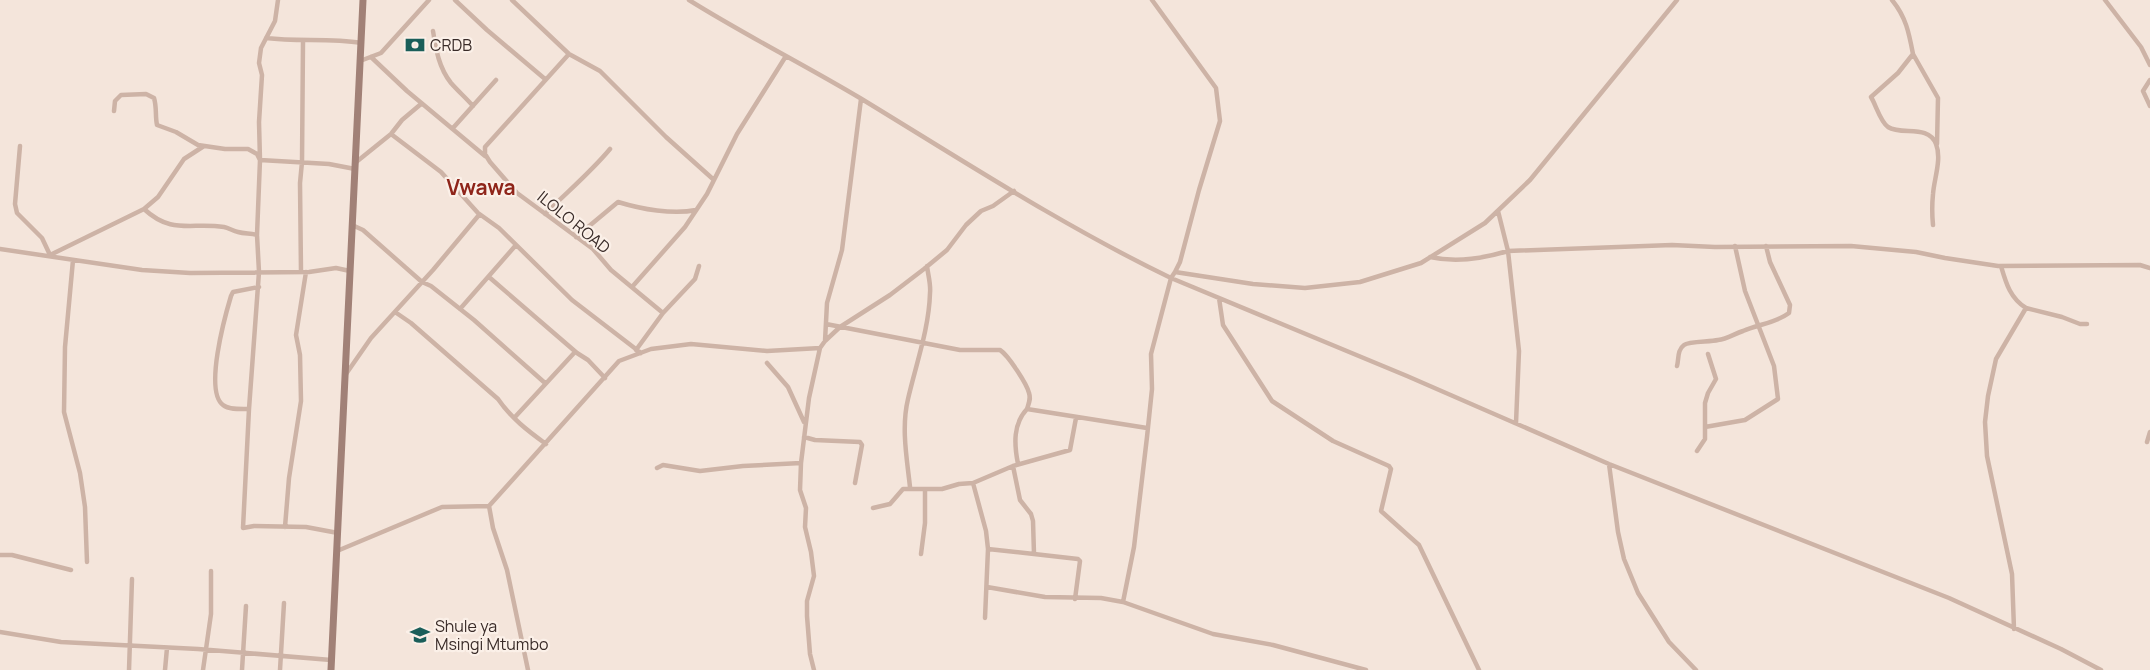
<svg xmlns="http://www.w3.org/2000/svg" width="2150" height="670" font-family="Manrope,sans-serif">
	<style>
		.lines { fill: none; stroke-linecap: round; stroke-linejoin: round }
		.street { stroke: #cdb3a6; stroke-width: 4.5 }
		.secondary { stroke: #a18177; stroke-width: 7 }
		.labels { text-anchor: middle; stroke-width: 4.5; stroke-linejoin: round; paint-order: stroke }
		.poi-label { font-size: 16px; fill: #392b28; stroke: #fbf0e8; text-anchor: start }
		.street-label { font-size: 16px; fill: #392b28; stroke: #fbf0e8 }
		.district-label { font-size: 21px; font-weight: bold; fill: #8f251a; stroke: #fbf0e8 }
	</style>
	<rect width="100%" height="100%" fill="#f4e5db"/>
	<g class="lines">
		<path class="street" d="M 278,0 L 275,21 L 261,48 L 259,63 L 262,75 L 259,122 L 260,160 L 257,235 L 259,272 L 249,409 L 243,528 L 254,526 L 306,527 L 338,533
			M 455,0 L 487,30 L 545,79
			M 512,0 L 569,54 L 600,71 L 666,137 L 714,180
			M 689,0 C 745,35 803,64 860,98 C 962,160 1063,226 1171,278 L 1175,272 L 1253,284 L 1305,288 L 1360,282 L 1421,263 L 1485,223 L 1530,180 L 1677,0
			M 1152,0 L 1216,88 L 1220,121 L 1199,190 L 1180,262 L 1175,272
			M 1892,0 C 1906,17 1909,33 1913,54 L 1898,73 L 1871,97 C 1876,105 1880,121 1888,127 C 1902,136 1928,124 1936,144 C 1942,159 1934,179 1933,194 C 1932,204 1932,215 1933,225
			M 2105,0 L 2141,47 L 2150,65
			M 433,31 C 436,50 439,68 451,83 C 458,91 466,98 473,106
			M 266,38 C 298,42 329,38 361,43
			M 569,54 L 485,147 L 485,154 L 490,162 L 517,193 L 593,249 L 611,270 L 663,313
			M 1913,54 L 1938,98 L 1937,144
			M 371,57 L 407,91 L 485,156
			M 360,61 L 381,53 L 429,0
			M 2150,80 L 2143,91 L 2150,106
			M 114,111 L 115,101 L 121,95 L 146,94 L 154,98 C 157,108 155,116 157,125 L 176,132 L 198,145 L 225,149 L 248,149 L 257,154 L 260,160 L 329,164 L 355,169
			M 453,128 L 496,80
			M 391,134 L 441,172 L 478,213 L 499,228 L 572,300 L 641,353
			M 20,146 L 15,204 L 17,213 L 42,238 L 50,255
			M 355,163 L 391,134 L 402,120 L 421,104
			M 144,209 C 172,235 191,222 224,227 C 229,228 233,231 238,232 C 245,234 251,233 257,235
			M 1498,211 L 1508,251 L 1519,351 L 1516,423
			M 545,214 C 567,192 590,173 610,149
			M 352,225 L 363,230 L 422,282 L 431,286 L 474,320 L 545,383
			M 576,237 L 618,202 C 641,209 673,215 696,210
			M 0,249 L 142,270 L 190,273 L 309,272 L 336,268 L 350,271
			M 48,256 L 144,209 L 158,197 L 184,159 L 204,146
			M 1430,257 C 1457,263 1482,259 1508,251 L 1672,245 L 1715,247 L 1851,246 L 1916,252 L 1945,258 L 1998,266 L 2140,265 L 2150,268
			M 73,260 L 65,347 L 64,412 L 80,473 L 85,507 L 87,562
			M 2001,266 C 2006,283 2010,298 2026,308 L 1996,359 L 1988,396 L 1985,422 L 1987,456 L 2012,574 L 2014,629
			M 301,272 L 300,183 L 302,162 L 303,41
			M 489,277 L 577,353 L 588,360 L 605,378
			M 632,287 L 685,227 L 707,194 L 737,134 L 786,56
			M 1219,298 L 1223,325 L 1272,401 L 1333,441 L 1389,466 L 1391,469 L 1381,511 L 1419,545 L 1479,670
			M 2026,308 L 2062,317 L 2080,324 L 2087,324
			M 460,309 L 516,245
			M 395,312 L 411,323 L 498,399 C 511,418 528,431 546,444
			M 826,324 L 960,350 L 1000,350 C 1008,355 1027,384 1029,393 C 1031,399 1029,403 1027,409 L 1147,428
			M 825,341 L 840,327 L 890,295 L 924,269 L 947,250 L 966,225 L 981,211 L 993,206 L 1014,191
			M 636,350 L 663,313 L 695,279 L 699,266
			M 767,363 L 788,387 L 804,422
			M 1677,366 C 1679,359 1677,350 1684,345 C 1689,341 1710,342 1718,340 C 1727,339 1734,334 1743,331 C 1759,324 1776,323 1789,313 L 1790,305 L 1770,262 L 1766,246
			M 346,374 L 371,338 L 433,270 L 479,215
			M 249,409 C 241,409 229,410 223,405 C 204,391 225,316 231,296 L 233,292 L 259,287
			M 515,417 L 575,352
			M 1705,427 L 1745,420 L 1778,399 L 1774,366 L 1745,291 L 1735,246
			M 804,437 L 815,440 L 860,442 L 862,445 L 855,483
			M 2147,442 L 2150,432
			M 1697,451 L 1705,439 L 1705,403 L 1708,393 L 1716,379 L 1708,354
			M 1018,464 C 1014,444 1013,424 1027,409
			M 1609,464 L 1618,532 L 1624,559 L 1638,593 L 1669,642 L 1696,670
			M 1013,466 L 1020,500 L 1031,514 L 1033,521 L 1034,554 L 1078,559 L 1080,561 L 1075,599
			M 657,468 L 663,465 L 700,471 L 743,466 L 801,463
			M 973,483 L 1013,466 L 1070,450 L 1076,418
			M 910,487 C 907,459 901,428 908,399 C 916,364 929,329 930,293 C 931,284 928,275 927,266
			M 489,506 L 493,528 L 507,570 L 528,670
			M 873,508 L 890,504 L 903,489 L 942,489 L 959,484 L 973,483 L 986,531 L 988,549 L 985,618
			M 285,527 L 289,478 L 301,401 L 300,355 L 296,335 L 306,272
			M 988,549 L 1034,554
			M 337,551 L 442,507 L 489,506 L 619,361 L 651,349 L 691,344 L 767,351 L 820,348 L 825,341 L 827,303 L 842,250 L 861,99
			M 921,554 L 925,523 L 925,489
			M 0,555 L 12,555 L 71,570
			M 987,587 L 1045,597 L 1101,598 L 1123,602 L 1213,634 L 1273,645 L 1366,670
			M 1123,602 L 1134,547 L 1147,437 L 1152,389 L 1151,354 L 1171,278 L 1407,376 L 1609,464 L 1949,598 L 2061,649 L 2101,670
			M 0,632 L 61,642 L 198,649 L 331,660
			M 129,670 L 132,579
			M 165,670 L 167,648
			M 203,670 L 211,614 L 211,571
			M 242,670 L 246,606
			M 280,670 L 284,603
			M 814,670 L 810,654 L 807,616 L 807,601 L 814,576 L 811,552 L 805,527 L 806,508 L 800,490 L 801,463 L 809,398 L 820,348"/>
		<path class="secondary" d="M 331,670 L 363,0"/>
	</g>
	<defs>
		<symbol id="bank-bare" viewBox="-9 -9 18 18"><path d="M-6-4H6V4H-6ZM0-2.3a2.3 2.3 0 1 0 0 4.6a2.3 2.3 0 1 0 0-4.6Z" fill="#1a5e59" stroke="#fbf0e8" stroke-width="2.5" paint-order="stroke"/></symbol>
		<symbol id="school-bare" viewBox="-9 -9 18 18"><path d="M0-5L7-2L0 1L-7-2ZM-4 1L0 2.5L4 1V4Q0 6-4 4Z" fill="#1a5e59" stroke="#fbf0e8" stroke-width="2.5" paint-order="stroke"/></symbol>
	</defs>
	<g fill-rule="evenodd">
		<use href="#bank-bare" x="401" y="31" width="28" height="28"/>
		<use href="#school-bare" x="406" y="621" width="28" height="28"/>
	</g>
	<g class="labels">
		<g class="poi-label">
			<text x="430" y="51">CRDB</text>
			<text x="435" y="632">Shule ya<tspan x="435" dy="18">Msingi Mtumbo</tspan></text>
		</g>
		<g class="street-label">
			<text transform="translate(574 222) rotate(39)" y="6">ILOLO ROAD</text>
		</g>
		<g class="district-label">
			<text x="481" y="195">Vwawa</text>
		</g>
	</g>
</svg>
